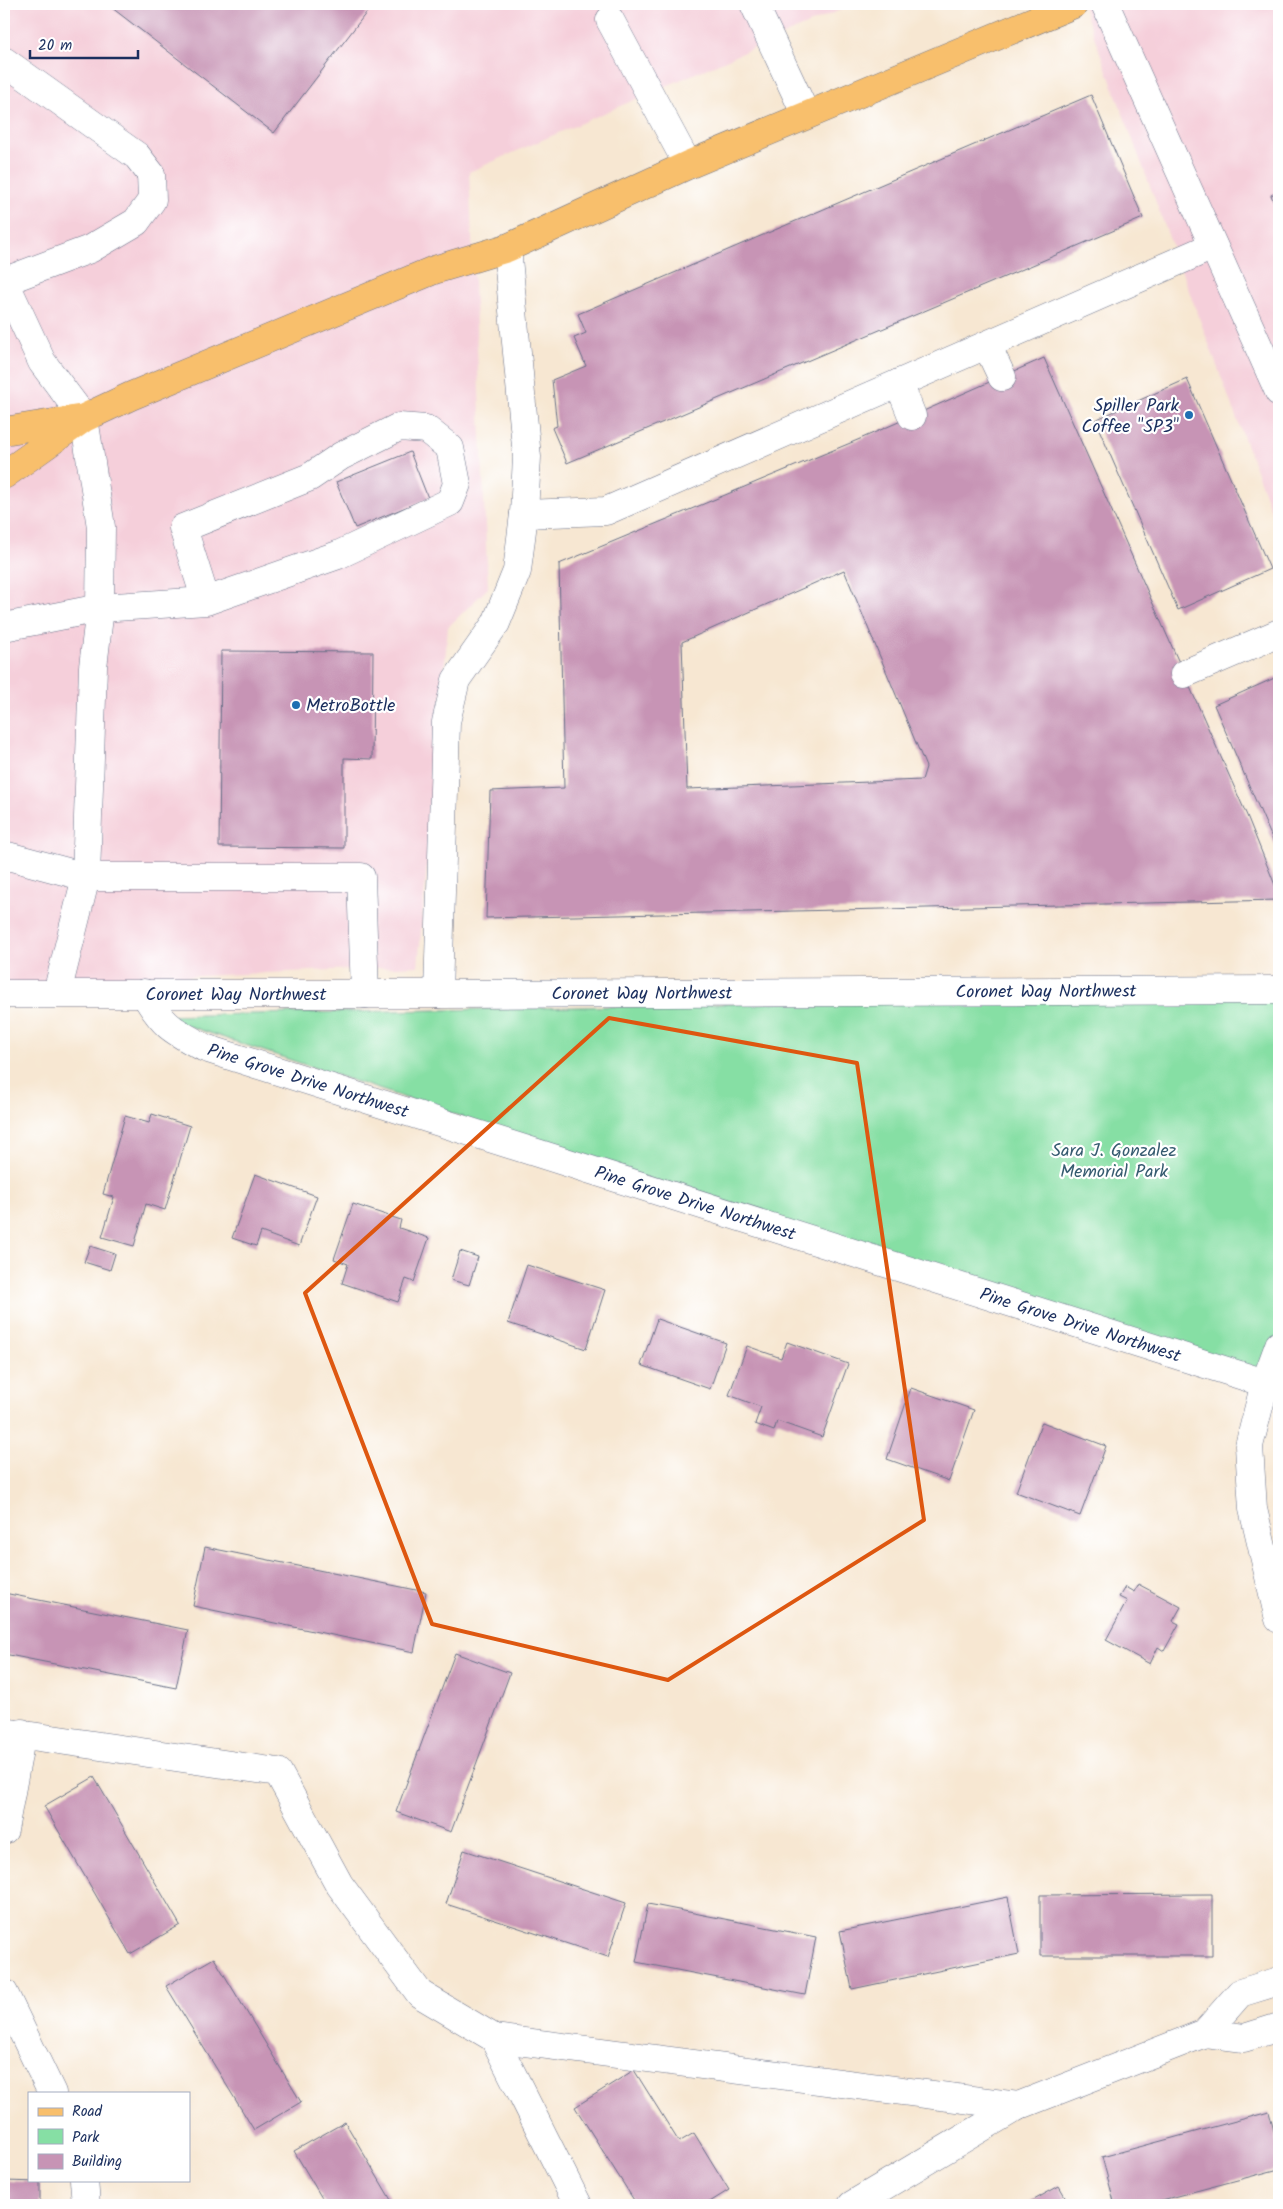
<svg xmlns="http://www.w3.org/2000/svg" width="1283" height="2209" font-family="Kalam,sans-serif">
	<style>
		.built { fill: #f5cfda }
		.green { fill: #86dfa4; stroke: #508781 }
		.building { fill: #c794b5; fill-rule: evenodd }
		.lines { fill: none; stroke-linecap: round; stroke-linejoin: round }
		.minor-casing { stroke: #686f87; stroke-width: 29 }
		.major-casing { stroke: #686f87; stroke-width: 29 }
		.minor { stroke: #fff; stroke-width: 28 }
		.major { stroke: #f8bf6c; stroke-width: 28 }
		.marked { fill: none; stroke: #de5710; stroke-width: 4; stroke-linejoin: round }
		.poi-dot { fill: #1f6fb2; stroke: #fff; stroke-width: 2 }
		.labels { text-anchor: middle; stroke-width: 4.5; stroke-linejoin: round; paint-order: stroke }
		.poi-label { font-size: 18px; fill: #1b2f5e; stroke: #fff; text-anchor: end }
		.street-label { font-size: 18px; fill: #1b2f5e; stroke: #fff }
		.park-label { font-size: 18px; fill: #365b70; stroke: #fff }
	</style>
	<rect width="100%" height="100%" fill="#fff"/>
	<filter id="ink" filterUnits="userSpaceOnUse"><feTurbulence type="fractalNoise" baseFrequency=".02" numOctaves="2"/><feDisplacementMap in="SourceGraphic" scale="10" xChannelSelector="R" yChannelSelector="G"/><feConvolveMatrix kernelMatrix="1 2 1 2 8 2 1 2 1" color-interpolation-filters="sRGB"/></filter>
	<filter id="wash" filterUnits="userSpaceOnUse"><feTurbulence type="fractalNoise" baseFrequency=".0096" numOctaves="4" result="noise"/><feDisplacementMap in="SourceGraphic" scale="20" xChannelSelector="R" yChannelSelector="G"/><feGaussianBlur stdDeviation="1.12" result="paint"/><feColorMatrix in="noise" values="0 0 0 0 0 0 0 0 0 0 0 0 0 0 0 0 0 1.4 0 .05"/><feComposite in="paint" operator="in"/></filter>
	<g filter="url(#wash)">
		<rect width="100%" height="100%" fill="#f7e7d2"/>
		<path class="built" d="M 4,4 L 854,4 L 469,172 L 488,588 L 448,627 L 418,966 L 4,985 Z
			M 1082,4 L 1279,4 L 1279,532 Z"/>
		<path class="green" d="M 1279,992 L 1279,1347 L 1265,1383 L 158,1016 Z"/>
		<g id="blocks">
			<path class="building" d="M 107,4 L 373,4 L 274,133 Z
				M 1091,95 L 1143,218 L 567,463 L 552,428 L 557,426 L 552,380 L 586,366 L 574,338 L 586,333 L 578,314 Z
				M 1279,191 L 1279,216 L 1271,195 Z
				M 1044,358 L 1248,818 L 1279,895 L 1279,900 L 486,918 L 490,791 L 564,788 L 559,564 L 860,439 ZM 844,570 L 926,767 L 922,780 L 687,789 L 682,642 Z
				M 1187,379 L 1270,569 L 1178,610 L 1095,420 Z
				M 410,452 L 428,498 L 355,528 L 336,482 Z
				M 221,651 L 373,652 L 372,759 L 344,758 L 344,848 L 219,847 Z
				M 1279,676 L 1279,854 L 1214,705 Z
				M 152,1114 L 190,1126 L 165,1210 L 146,1204 L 134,1246 L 102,1237 L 114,1197 L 103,1194 L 125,1116 L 149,1123 Z
				M 255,1174 L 317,1196 L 299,1246 L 261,1232 L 256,1246 L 232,1238 Z
				M 353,1204 L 401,1220 L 399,1228 L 429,1238 L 414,1282 L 406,1279 L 398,1302 L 342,1283 L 348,1264 L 334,1259 Z
				M 90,1246 L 115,1254 L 110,1270 L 84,1262 Z
				M 460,1251 L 478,1257 L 469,1285 L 451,1280 Z
				M 527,1265 L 605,1290 L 586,1349 L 508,1323 Z
				M 657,1319 L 726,1343 L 710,1389 L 641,1365 Z
				M 787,1342 L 848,1364 L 822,1437 L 777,1421 L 774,1431 L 755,1424 L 761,1407 L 729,1395 L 747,1346 L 781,1358 Z
				M 911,1388 L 974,1410 L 949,1481 L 887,1459 Z
				M 1042,1422 L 1106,1446 L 1080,1516 L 1016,1492 Z
				M 205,1547 L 426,1592 L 414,1652 L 193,1606 Z
				M 1138,1584 L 1181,1607 L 1173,1621 L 1179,1624 L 1164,1651 L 1158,1647 L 1150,1664 L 1106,1640 L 1127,1601 L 1119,1597 L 1125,1587 L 1134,1592 Z
				M 4,1593 L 188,1630 L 176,1688 L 4,1654 Z
				M 455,1653 L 510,1673 L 451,1832 L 396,1812 Z
				M 94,1777 L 180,1925 L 130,1954 L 44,1806 Z
				M 464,1850 L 626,1903 L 608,1957 L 446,1904 Z
				M 1212,1894 L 1212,1956 L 1040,1956 L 1040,1895 Z
				M 1008,1897 L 1019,1954 L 852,1989 L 840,1931 Z
				M 648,1904 L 816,1937 L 805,1995 L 636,1962 Z
				M 214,1958 L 301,2102 L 254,2130 L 166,1986 Z
				M 634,2070 L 679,2142 L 694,2133 L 729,2190 L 705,2205 L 637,2205 L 575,2107 Z
				M 1269,2112 L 1279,2150 L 1279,2169 L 1143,2205 L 1115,2205 L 1102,2157 Z
				M 345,2122 L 394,2205 L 326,2205 L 294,2151 Z
				M 4,2181 L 40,2182 L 40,2205 L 4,2205 Z
				M 1059,2186 L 1070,2205 L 1025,2205 Z"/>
		</g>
	</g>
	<g filter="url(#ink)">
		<use href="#blocks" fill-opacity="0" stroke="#686f87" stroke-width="1"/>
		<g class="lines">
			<defs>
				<g id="minor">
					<path d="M 754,4 L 806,115"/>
					<path d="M 1105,4 L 1279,392"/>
					<path d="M 610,20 L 688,165"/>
					<path d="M 4,61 L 137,156 L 151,174 L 152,200 L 136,222 L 90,249 L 5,281"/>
					<path d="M 507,248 L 527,457 L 524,514 L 606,511 L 1213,246"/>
					<path d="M 4,280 L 42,362 L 84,418 L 101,527 L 100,608 L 206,601 L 338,555 L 450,502 L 457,484 L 450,448 L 426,429 L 399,427 L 341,456 L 310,477 L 183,528 L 206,601"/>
					<path d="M 987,345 L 1002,377"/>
					<path d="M 899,383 L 912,416"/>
					<path d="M 4,627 L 100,608 L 93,667 L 86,877 L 57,993"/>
					<path d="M 1184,674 L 1279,633"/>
					<path d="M 4,855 L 86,877 L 361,877 L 365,994"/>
					<path id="s1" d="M 144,993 C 164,1027 172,1030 205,1048 L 1265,1383"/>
					<path id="s2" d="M 4,994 L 438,994 L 1279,990"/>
					<path d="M 438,994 L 446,722 L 456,680 L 496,623 L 517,571 L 524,514"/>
					<path d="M 1279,1345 L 1265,1383 L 1249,1446 L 1253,1509 L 1279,1619"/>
					<path d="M 4,1732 L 278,1772 L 339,1884 L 420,1994 L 494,2038 L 1018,2106 L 1205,2033 L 1240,1993 L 1279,1981"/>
					<path d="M 4,1830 L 22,1733"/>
					<path d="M 4,1993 L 52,2093"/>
					<path d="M 1205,2033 L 1244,2038 L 1279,2027"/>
					<path d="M 494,2038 L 578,2205"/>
					<path d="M 84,2180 L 86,2205"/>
					<path d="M 852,2205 L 1018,2106"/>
				</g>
				<path id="major" d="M 4,431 L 78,419
					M 4,475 L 84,418 L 131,396 L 434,270 L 507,248 L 688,165 L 1074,4"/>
			</defs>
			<use href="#minor" class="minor-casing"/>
			<use href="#major" class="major-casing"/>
			<use href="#minor" class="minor"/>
			<use href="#major" class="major"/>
		</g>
	</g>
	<path class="marked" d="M 609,1018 L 857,1063 L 924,1520 L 668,1680 L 432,1624 L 305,1293 Z"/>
	<g class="poi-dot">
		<circle cx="1189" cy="415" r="5"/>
		<circle cx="296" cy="705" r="5"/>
	</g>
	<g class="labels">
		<g class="poi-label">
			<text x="1179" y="411">Spiller Park<tspan x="1179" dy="21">Coffee "SP3"</tspan></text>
			<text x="306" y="711" text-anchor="start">MetroBottle</text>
		</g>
		<g class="street-label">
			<text dy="6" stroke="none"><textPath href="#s2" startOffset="1042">Coronet Way Northwest</textPath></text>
			<text dy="6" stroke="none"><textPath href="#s2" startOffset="638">Coronet Way Northwest</textPath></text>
			<text dy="6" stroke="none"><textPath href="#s2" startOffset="232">Coronet Way Northwest</textPath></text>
			<text dy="6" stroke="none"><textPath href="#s1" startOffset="192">Pine Grove Drive Northwest</textPath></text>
			<text dy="6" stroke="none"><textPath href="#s1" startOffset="598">Pine Grove Drive Northwest</textPath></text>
			<text dy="6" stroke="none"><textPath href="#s1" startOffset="1002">Pine Grove Drive Northwest</textPath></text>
		</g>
		<g class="park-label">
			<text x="1114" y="1156">Sara J. Gonzalez<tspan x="1114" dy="21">Memorial Park</tspan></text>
		</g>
	</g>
	<rect width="1283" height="2209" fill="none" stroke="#fff" stroke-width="20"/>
	<rect x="28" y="2092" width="162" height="90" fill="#ffffff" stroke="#a4acbf"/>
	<rect x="38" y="2108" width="25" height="8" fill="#f8bf6c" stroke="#a4acbf"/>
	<text x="72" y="2116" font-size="15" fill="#1b2f5e">Road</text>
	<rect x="38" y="2129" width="25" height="15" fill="#86dfa4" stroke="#a4acbf"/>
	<text x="72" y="2142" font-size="15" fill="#1b2f5e">Park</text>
	<rect x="38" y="2154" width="25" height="15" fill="#c794b5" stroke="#a4acbf"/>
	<text x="72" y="2166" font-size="15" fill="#1b2f5e">Building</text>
	<path d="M30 50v8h108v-8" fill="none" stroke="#1b2f5e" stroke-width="2.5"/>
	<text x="38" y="50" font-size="15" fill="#1b2f5e" stroke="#ffffff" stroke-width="4" paint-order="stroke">20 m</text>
</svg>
